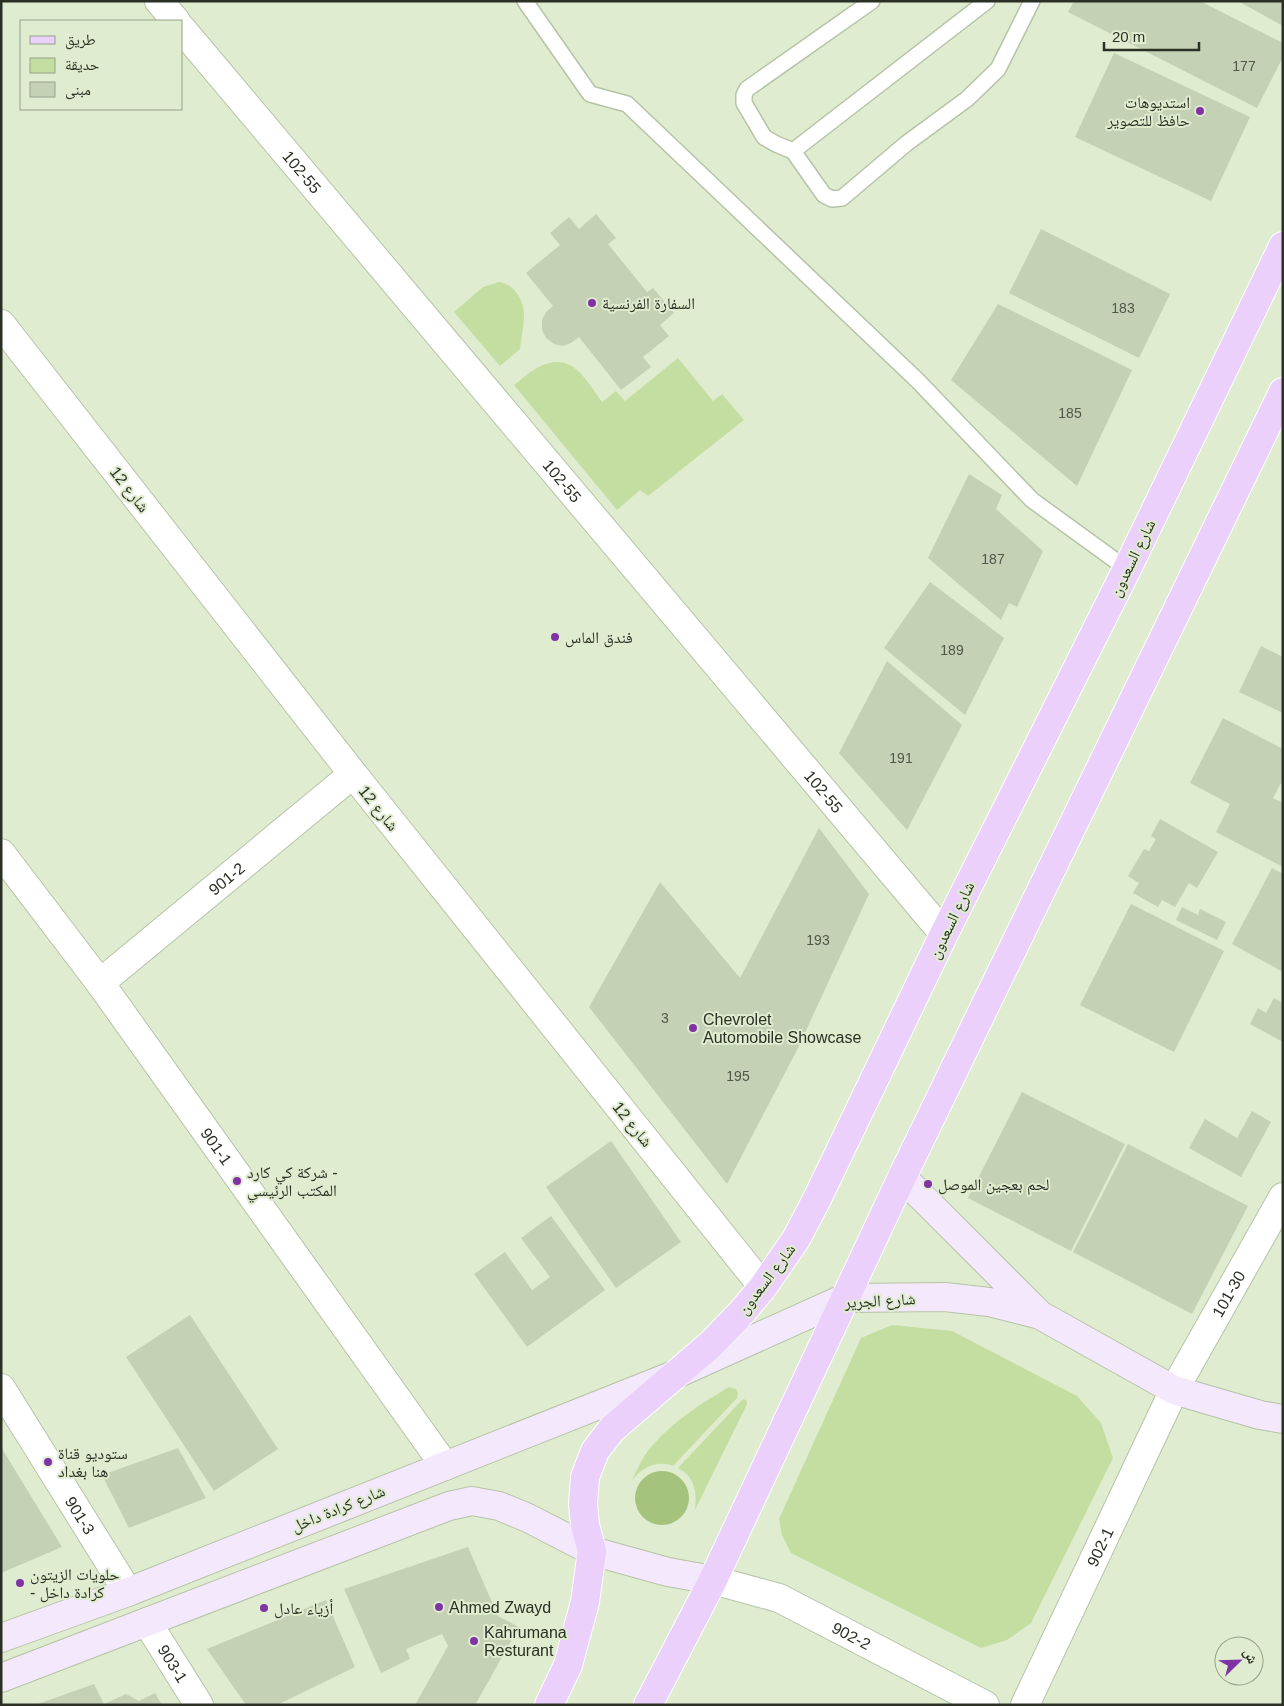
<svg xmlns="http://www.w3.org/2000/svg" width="1284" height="1706" font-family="Arial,'Noto Naskh Arabic',sans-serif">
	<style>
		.green { fill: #c4dea2 }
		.water { fill: #a6c37d }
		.building { fill: #c4d1b5 }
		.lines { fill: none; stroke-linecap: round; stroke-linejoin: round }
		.service-casing { stroke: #b6c3a7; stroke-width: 18 }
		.minor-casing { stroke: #b6c3a7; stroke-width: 30 }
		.tertiary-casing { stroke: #b6c3a7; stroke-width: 30 }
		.secondary-casing { stroke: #b6c3a7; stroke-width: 30 }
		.primary-casing { stroke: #fff; stroke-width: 30 }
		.service { stroke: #fff; stroke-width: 15 }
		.minor { stroke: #fff; stroke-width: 28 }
		.tertiary { stroke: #fff; stroke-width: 28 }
		.secondary { stroke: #f4e8fc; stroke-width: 28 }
		.primary { stroke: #ead0fa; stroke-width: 28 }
		.poi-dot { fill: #7f33a4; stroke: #dfeccf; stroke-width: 2 }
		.labels { text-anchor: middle; stroke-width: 4; stroke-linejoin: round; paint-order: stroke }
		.number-label { font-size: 14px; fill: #515849 }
		.poi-label { font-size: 16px; fill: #2b3025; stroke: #dfeccf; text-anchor: start }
		.street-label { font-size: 16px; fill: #2b3025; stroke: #dfeccf }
	</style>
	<rect width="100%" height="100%" fill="#dfeccf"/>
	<path class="green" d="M 499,282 C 508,284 513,287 518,295 C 529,311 522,330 520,349 L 500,366 L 454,312 L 483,287 Z
		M 678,358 L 713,401 L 722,394 L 744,420 L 648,496 L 640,490 L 617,510 L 514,385 C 522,379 530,371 539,367 C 572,350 586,380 602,402 L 616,391 L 625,401 Z
		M 892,1325 L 952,1331 L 1077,1396 L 1101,1423 L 1113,1458 L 1031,1623 L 1007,1640 L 981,1648 L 791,1553 L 782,1535 L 779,1519 L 861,1338 Z
		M 729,1387 L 736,1389 L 738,1393 L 737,1398 L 673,1466 C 657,1460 643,1467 632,1480 C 638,1468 643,1456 652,1446 C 672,1422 702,1403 729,1387 Z
		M 743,1399 L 746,1400 L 747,1404 L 695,1510 C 697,1493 695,1476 678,1468 Z"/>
	<path class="water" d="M635 1498a27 27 0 1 1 54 0a27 27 0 1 1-54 0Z"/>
	<path class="building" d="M 1074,1 L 1200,1 L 1283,43 L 1283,57 L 1257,108 L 1068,12 Z
		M 1238,1 L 1283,1 L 1283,26 Z
		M 1114,53 L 1250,117 L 1211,201 L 1075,137 Z
		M 596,214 L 616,238 L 608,244 L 647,292 L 653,288 L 674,313 L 660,325 L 669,336 L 643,357 L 651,367 L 621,390 L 579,337 L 571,343 L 563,346 L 554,344 L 546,338 L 542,330 L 542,320 L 546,312 L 553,306 L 526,273 L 560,245 L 550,233 L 569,217 L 579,229 Z
		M 1041,229 L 1170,294 L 1139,358 L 1009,293 Z
		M 998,304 L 1132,370 L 1077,486 L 951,380 Z
		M 969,474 L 1002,495 L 996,509 L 1043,551 L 1017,607 L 1009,603 L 1001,620 L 928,558 Z
		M 930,582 L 1004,638 L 965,715 L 884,648 Z
		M 1261,646 L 1283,657 L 1283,713 L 1239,692 Z
		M 887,661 L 962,725 L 907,830 L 839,753 Z
		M 1223,718 L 1283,749 L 1283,784 L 1281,783 L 1273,798 L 1283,803 L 1283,867 L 1216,832 L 1230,804 L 1190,783 Z
		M 1160,819 L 1218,852 L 1197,888 L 1189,883 L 1175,907 L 1162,900 L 1158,907 L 1133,893 L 1139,883 L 1128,876 L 1144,849 L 1149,851 L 1156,839 L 1151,836 Z
		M 819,828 L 869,894 L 797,1050 L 727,1184 L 589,1007 L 660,882 L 740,978 Z
		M 1272,868 L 1283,874 L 1283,972 L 1232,944 Z
		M 1131,904 L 1224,951 L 1174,1052 L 1080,1005 Z
		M 1182,907 L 1198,915 L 1200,909 L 1226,922 L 1217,940 L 1176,920 Z
		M 1274,998 L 1283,1003 L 1283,1042 L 1250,1024 L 1258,1008 L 1266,1013 Z
		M 1022,1092 L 1125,1144 L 1071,1251 L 968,1198 Z
		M 1252,1111 L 1271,1122 L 1241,1177 L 1189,1148 L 1205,1119 L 1237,1138 Z
		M 611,1141 L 681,1242 L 616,1288 L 546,1187 Z
		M 1128,1144 L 1248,1206 L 1192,1314 L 1073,1252 Z
		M 551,1216 L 605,1290 L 527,1347 L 474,1274 L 505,1252 L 532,1290 L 550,1277 L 521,1238 Z
		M 190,1315 L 278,1449 L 214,1491 L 126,1357 Z
		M 1,1447 L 62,1547 L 1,1573 Z
		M 178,1448 L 206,1498 L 129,1528 L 102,1475 Z
		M 468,1547 L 498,1616 L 519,1627 L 475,1705 L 415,1705 L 448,1646 L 442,1634 L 406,1649 L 410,1659 L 381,1673 L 344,1589 Z
		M 326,1600 L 355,1667 L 277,1705 L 246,1705 L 207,1649 Z
		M 94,1684 L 104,1704 L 126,1694 L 139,1701 L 155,1693 L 162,1705 L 35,1705 Z"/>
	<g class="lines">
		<defs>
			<path id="service" d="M 525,1 L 590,94 L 627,104 L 918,381 L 1032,500 L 1127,569
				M 872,1 L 747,89 L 744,95 L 744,103 L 764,137 L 776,144 L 793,151 L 987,1
				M 793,151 L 824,195 L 832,199 L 842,198 L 907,143 L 967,99 L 998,69 L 1032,1"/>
			<g id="minor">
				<path d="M 159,1 L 176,21"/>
				<path id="s1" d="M 181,28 L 944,934"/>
				<path d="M 1,324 L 353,774 L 763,1287"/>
				<path id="s2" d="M 1,853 L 100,983 L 445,1466"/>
				<path id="s3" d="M 100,983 L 353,774"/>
				<path id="s4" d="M 1,1388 L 128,1592"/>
				<path id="s5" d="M 147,1622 L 199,1705"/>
				<path id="s6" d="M 1025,1705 L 1174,1390 L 1283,1197"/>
			</g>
			<g id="tertiary">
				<path id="s7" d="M 713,1580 L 779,1598 L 985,1705"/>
			</g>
			<path id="secondary" d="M 902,1177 L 1039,1314
				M 1,1638 L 128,1592 L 674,1375 L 845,1298 L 945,1297 L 989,1302 L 1040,1315 L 1174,1390 L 1260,1415 L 1283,1419
				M 1,1678 L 449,1506 L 472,1501 L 499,1506 L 528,1518 L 592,1551 L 668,1572 L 713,1580"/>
			<path id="primary" d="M 549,1705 L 568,1665 L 585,1602 L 592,1551 L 585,1525 L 583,1504 L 585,1477 L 595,1451 L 612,1429 L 710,1345 L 742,1312 L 763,1287 L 796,1239 L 817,1199 L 944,934 L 1127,569 L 1283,246
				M 648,1705 L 713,1580 L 902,1177 L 1283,392"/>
		</defs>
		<use href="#service" class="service-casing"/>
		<use href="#minor" class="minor-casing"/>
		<use href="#tertiary" class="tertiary-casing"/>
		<use href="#secondary" class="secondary-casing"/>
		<use href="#primary" class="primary-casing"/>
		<use href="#service" class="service"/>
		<use href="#minor" class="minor"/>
		<use href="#tertiary" class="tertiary"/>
		<use href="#secondary" class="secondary"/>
		<use href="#primary" class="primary"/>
	</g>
	<g class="poi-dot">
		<circle cx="1200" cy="111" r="5"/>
		<circle cx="592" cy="303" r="5"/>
		<circle cx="555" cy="637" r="5"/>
		<circle cx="693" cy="1028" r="5"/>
		<circle cx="237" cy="1181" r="5"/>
		<circle cx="928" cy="1184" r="5"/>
		<circle cx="48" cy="1462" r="5"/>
		<circle cx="20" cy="1583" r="5"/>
		<circle cx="439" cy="1607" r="5"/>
		<circle cx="264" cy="1608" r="5"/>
		<circle cx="474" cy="1641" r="5"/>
	</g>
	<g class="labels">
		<g class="number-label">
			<text x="1244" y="71">177</text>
			<text x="1123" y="313">183</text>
			<text x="1070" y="418">185</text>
			<text x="993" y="564">187</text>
			<text x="952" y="655">189</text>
			<text x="901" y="763">191</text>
			<text x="818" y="945">193</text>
			<text x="665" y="1023">3</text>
			<text x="738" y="1081">195</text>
		</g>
		<g class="poi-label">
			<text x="1190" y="108" text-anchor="end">استديوهات<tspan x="1190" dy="18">حافظ للتصوير</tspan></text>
			<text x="602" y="309">السفارة الفرنسية</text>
			<text x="565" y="643">فندق الماس</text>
			<text x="703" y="1025">Chevrolet<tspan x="703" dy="18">Automobile Showcase</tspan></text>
			<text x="247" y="1178">شركة كي كارد -<tspan x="247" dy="18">المكتب الرئيسي</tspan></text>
			<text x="938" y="1190">لحم بعجين الموصل</text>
			<text x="58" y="1459">ستوديو قناة<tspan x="58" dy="18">هنا بغداد</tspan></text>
			<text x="30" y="1580">حلويات الزيتون<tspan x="30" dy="18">- كرادة داخل</tspan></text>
			<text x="449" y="1613">Ahmed Zwayd</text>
			<text x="274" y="1614">أزياء عادل</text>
			<text x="484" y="1638">Kahrumana<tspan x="484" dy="18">Resturant</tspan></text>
		</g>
		<g class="street-label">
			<text dy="6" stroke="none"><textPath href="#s1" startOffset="188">102-55</textPath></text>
			<text dy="6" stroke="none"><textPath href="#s1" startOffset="592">102-55</textPath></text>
			<text transform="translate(130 489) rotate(52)" y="6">شارع 12</text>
			<text transform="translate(1132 558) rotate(-64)" y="6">شارع السعدون</text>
			<text dy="6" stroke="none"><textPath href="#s1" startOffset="998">102-55</textPath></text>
			<text transform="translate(379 808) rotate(51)" y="6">شارع 12</text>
			<text dy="6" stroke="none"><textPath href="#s3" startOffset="164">901-2</textPath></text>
			<text transform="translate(951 920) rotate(-64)" y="6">شارع السعدون</text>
			<text transform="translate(633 1124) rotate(51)" y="6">شارع 12</text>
			<text dy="6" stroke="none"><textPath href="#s2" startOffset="364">901-1</textPath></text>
			<text transform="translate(766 1279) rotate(-53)" y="6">شارع السعدون</text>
			<text dy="6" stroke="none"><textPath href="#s6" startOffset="459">101-30</textPath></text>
			<text transform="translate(880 1300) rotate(-3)" y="6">شارع الجرير</text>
			<text transform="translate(338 1508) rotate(-22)" y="6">شارع كرادة داخل</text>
			<text dy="6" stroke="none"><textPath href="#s4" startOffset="150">901-3</textPath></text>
			<text dy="6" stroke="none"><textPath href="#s6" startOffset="175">902-1</textPath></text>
			<text dy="6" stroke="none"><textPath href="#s7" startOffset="150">902-2</textPath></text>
			<text dy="6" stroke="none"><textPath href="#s5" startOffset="49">903-1</textPath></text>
		</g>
	</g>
	<rect width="1284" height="1706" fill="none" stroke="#2b3025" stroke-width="5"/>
	<rect x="20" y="20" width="162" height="90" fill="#dfeccf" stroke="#97a18b"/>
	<rect x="30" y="36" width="25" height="8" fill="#ead0fa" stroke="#97a18b"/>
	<text x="65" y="45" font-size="15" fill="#2b3025">طريق</text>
	<rect x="30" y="58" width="25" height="15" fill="#c4dea2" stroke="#97a18b"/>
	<text x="65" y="70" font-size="15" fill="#2b3025">حديقة</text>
	<rect x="30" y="82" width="25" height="15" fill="#c4d1b5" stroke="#97a18b"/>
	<text x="65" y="95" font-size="15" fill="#2b3025">مبنى</text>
	<g transform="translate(1239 1661) rotate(67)"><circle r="24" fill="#dfeccf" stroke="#97a18b"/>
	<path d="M0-4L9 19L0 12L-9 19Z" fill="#7f33a4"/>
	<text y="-8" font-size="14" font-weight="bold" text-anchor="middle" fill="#2b3025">ش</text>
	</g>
	<path d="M1104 42v8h95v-8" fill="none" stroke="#2b3025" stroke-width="2.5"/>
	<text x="1112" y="42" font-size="15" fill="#2b3025" stroke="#dfeccf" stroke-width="4" paint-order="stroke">20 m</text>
</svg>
